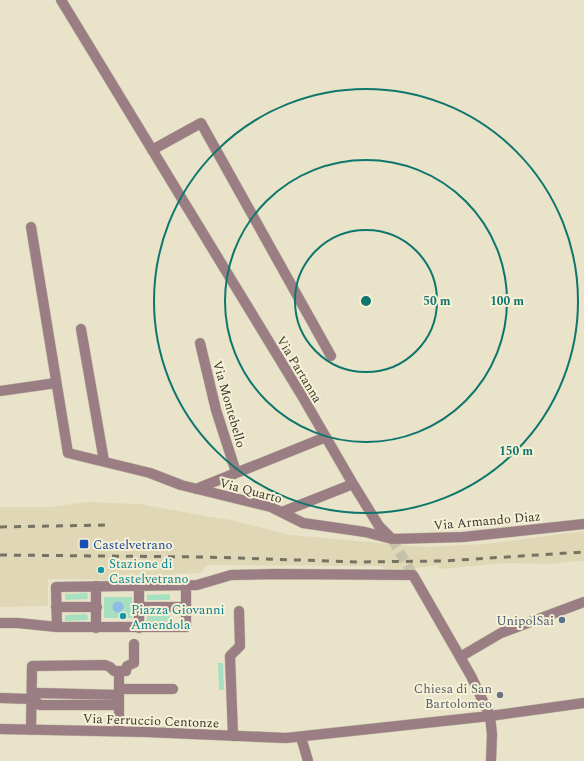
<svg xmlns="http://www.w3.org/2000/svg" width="584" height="761" font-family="Spectral,serif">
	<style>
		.built { fill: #dfd7b6 }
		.green { fill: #a7dfc1 }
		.water { fill: #8dbce7 }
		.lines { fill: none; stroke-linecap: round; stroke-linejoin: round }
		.minor-tunnel { stroke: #c5c1aa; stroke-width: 10; stroke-dasharray: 10 5; stroke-linecap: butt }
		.minor-casing { stroke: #c5c1aa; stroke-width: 11 }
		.minor { stroke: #9b7e83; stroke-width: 10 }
		.rail { stroke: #767363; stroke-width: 3; stroke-dasharray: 7 7; stroke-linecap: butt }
		.ring { fill: none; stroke: #0f766e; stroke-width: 2 }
		.transit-dot { fill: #1a4fb4; stroke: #f5f0d6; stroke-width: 1.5 }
		.culture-dot { fill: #0f9aa8; stroke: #f5f0d6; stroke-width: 1.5 }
		.service-dot { fill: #5c6f8a; stroke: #f5f0d6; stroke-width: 1.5 }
		.worship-dot { fill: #6b7280; stroke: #f5f0d6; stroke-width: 1.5 }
		.labels { text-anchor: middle; stroke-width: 4; stroke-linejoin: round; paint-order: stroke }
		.street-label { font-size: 13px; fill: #3b392f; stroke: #f5f0d6 }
		.transit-label { font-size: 13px; fill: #164399; stroke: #f5f0d6; text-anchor: start }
		.culture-label { font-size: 13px; fill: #0d838f; stroke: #f5f0d6; text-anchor: start }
		.service-label { font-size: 13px; fill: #4e5e75; stroke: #f5f0d6; text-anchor: end }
		.worship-label { font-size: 13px; fill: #5b616d; stroke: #f5f0d6; text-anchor: end }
		.centre { fill: #0f766e; stroke: #f5f0d6; stroke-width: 2 }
		.ring-label { font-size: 12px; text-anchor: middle; font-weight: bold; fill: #0f766e; stroke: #f5f0d6; stroke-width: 4; stroke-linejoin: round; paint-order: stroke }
	</style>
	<rect width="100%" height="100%" fill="#e8e3c9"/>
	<path class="built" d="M 88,502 L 139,504 L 205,516 L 231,520 L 290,535 L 424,547 L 485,544 L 584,531 L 584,561 L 576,561 L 550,564 L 505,563 L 439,569 L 438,565 L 416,568 L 384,569 L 383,566 L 206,565 L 201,573 L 175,574 L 175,575 L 155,576 L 155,580 L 48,579 L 48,606 L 0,607 L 0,507 L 50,507 Z"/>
	<path class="green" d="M 87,593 L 88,599 L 65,600 L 65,594 Z
		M 170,594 L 170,600 L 147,600 L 147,595 Z
		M 104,597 L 132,597 L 132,618 L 104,618 Z
		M 87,614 L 88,620 L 65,621 L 65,615 Z
		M 170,615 L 170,621 L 147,621 L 147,615 Z
		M 218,663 L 223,663 L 224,690 L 219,690 Z"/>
	<path class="water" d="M112.5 607a5.5 5.5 0 1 1 11 0a5.5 5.5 0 1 1-11 0Z"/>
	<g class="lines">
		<path class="minor-tunnel" d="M 392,539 L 413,575"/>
		<defs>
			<path id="minor" d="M 61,0 L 302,396 L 353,484 L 379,526 L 392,539
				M 152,150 L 201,123 L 331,356
				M 31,227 L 68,453 L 150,473 L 181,485 L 271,507 L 303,523 L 365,532 L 392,539 L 463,537 L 584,524
				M 81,329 L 104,461
				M 200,343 L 216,410 L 236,472
				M 0,391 L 56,383
				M 196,489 L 326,437
				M 282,512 L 353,484
				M 139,585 L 139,628
				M 96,586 L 96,628
				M 56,607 L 97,607
				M 139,607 L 186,607
				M 0,623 L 18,623 L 57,627 L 186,627 L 186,585
				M 57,627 L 56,587 L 197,585 L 231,575 L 275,574 L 413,575 L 471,676 L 490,716 L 492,734 L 491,761
				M 460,657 L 501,633 L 584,602
				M 119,671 L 119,731
				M 119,689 L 173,689
				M 0,698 L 32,699 L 38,693 L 119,695
				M 32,699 L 40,705 L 119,705
				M 0,729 L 146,732 L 286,738 L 490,716 L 584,703
				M 31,730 L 32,666 L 105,665 L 110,667 L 114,671 L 126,671 L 127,666 L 134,663 L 134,644
				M 233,736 L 230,656 L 240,646 L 239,611
				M 301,737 L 308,761"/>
		</defs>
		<use href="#minor" class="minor-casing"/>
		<use href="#minor" class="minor"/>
		<path class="rail" d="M 0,527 L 106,525
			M 0,555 L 205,557 L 359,562 L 444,561 L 584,552"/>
	</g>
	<g class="ring">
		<circle cx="366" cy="301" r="71"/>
		<circle cx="366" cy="301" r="141"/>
		<circle cx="366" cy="301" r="212"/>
	</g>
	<rect class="transit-dot" x="79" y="539" width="10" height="10" rx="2"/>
	<g class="culture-dot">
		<circle cx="101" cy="570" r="4"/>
		<circle cx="123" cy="616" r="4"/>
	</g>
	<circle class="service-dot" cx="562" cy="620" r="4"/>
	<circle class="worship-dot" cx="500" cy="695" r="4"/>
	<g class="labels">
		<g class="street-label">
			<text transform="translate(300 369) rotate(59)" y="5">Via Partanna</text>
			<text transform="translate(230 404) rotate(74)" y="5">Via Montebello</text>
			<text transform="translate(251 490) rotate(15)" y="5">Via Quarto</text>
			<text transform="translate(487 520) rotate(-5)" y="5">Via Armando Diaz</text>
			<text transform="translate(151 720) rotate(2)" y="5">Via Ferruccio Centonze</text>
		</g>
		<g class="transit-label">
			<text x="93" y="549">Castelvetrano</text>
		</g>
		<g class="culture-label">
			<text x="109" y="568">Stazione di<tspan x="109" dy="15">Castelvetrano</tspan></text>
			<text x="131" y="614">Piazza Giovanni<tspan x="131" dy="15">Amendola</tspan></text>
		</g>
		<g class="service-label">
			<text x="554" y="625">UnipolSai</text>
		</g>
		<g class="worship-label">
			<text x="492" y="693">Chiesa di San<tspan x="492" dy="15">Bartolomeo</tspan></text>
		</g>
	</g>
	<circle cx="366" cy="301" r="6" class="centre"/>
	<g class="ring-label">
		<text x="437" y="305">50 m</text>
		<text x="507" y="305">100 m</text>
		<text x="516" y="455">150 m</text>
	</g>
</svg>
